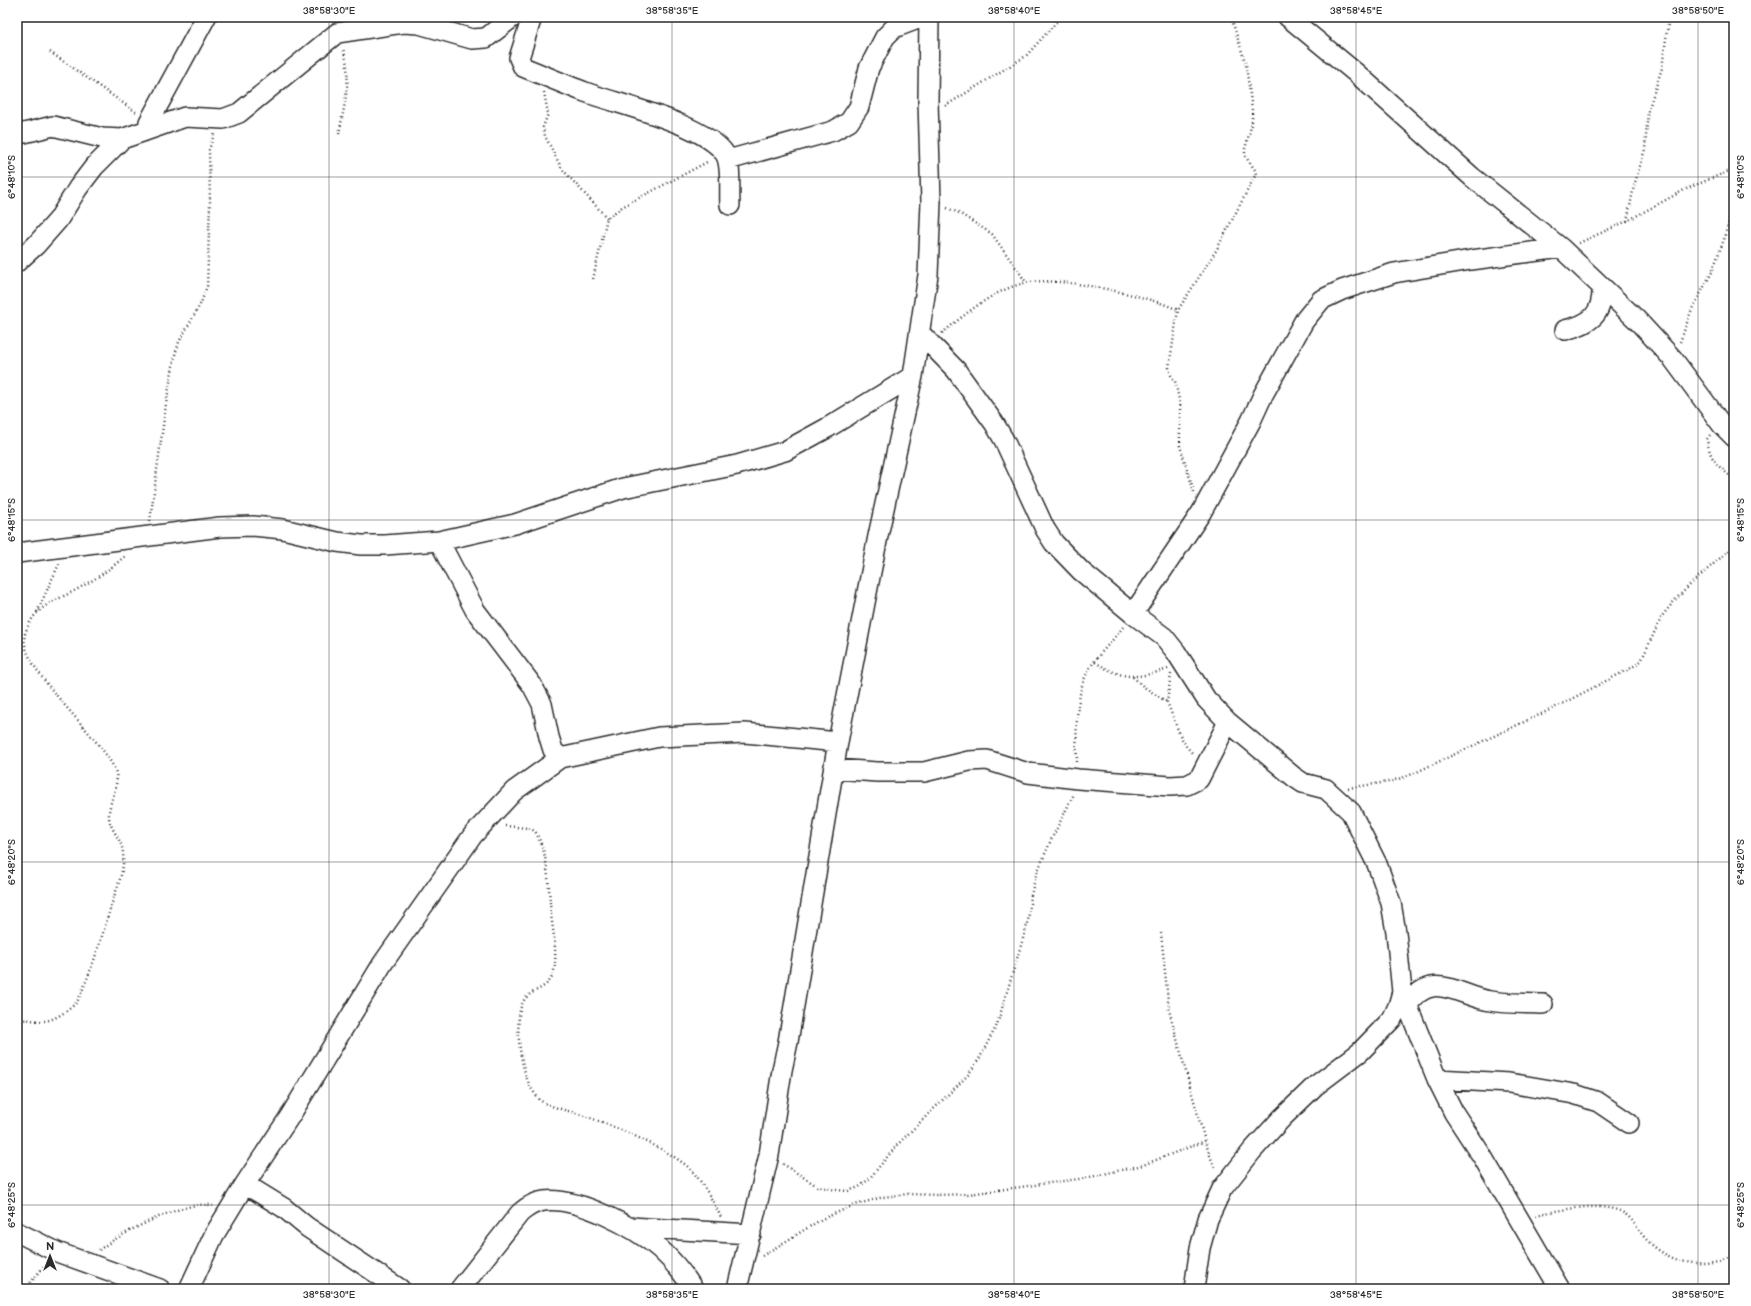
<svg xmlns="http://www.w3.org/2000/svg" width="1751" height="1306" font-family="'Balsamiq Sans',sans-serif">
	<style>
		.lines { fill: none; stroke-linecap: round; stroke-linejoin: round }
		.minor-casing { stroke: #2b2b2b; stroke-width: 22 }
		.path { stroke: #2b2b2b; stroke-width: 2.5; stroke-dasharray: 1 3; stroke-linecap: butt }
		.minor { stroke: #fff; stroke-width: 19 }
		.ticks { fill: none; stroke: #2b2b2b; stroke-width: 1; stroke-opacity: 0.45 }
		.neatline { fill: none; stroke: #2b2b2b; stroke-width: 1.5 }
		.ticks-label { font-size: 10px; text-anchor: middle; fill: #2b2b2b }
	</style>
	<rect width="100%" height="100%" fill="#fff"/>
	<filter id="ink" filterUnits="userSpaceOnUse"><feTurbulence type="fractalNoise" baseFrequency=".025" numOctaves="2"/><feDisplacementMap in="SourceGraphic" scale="8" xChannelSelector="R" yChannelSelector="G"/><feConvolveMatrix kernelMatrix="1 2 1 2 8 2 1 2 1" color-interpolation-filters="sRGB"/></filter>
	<g filter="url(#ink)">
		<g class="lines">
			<defs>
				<path id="minor" d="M 532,17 L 519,58 L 523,67 C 543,75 564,84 585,92 C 620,105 705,124 725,154 C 732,165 729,192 730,205
					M 1288,17 L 1356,73 L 1472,177 L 1561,248 L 1637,320 L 1673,359 L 1722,425 L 1734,437
					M 148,129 L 149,122 L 206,17
					M 17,133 L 24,133 L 53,126 L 102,138 L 122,139 L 185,117 L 223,119 L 239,113 L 337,33 L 403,23 L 419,24 L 472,39 L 486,38 L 513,17
					M 728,160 L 833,131 L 849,122 L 859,107 L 869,68 L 885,37 L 894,28 L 923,17
					M 17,262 L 36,245 L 58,220 L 78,188 L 94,167 L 122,139
					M 1565,330 C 1590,324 1603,315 1602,287
					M 920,333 L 956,370 L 994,423 L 1004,440 L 1045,529 L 1054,543 L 1081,571 L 1133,614 L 1164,637 L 1176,652 L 1206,699 L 1228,722 L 1294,777 L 1303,783 L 1326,789 L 1351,812 L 1377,864 L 1391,903 L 1396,932 L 1402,992 L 1437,1079 L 1454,1113 L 1482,1156 L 1560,1289
					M 439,541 L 475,610 L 532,685 L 542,704 L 549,737 L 553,750 L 560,758
					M 17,553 L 220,527 L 253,526 L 283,529 L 337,542 L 361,545 L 385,545 L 439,541 L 515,524 L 623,488 L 737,465 L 785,451 L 827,428 L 913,376
					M 1133,614 L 1201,513 L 1251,421 L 1263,395 L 1304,321 L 1321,300 L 1342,290 L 1394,273 L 1471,260 L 1561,248
					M 835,769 L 877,772 L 924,772 L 969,761 L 987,760 L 1028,773 L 1078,779 L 1170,786 L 1187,785 L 1199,779 L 1228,722
					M 1407,1006 C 1432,968 1458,996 1490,1001 C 1508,1004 1526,1003 1543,1004
					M 1437,1079 L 1509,1083 L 1574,1094 L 1598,1102 L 1629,1123
					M 245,1184 L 284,1208 L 307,1227 L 400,1289
					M 630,1227 L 751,1234
					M 17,1232 L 57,1252 L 160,1289
					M 189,1289 L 214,1235 L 245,1184 L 290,1116 L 383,963 L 473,835 L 514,791 L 560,758 L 659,737 L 745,733 L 838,742
					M 460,1289 L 520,1213 C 527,1207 534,1202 544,1201 C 578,1197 635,1227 660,1249 C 673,1261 684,1274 693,1289
					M 737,1289 L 769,1155 L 782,1070 L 788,1042 L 838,742 L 878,536 L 913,376 L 928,275 L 931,202 L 928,101 L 929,17
					M 1194,1289 L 1200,1248 L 1208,1219 L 1222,1189 L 1252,1151 L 1282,1118 L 1315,1086 L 1360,1052 L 1392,1019 L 1398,1006 L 1402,992"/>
			</defs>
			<use href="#minor" class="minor-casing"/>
			<path class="path" d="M 50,52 L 136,112
				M 544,92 L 548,114 L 543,127 L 545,136 L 562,169 L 607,218
				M 945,106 L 1026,56 L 1061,17
				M 339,134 C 344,105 353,77 343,49
				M 947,208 L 959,213 L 992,234 L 1026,282
				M 1627,221 L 1634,186 L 1645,149 L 1648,111 L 1662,68 L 1669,17
				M 1579,243 L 1627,221 L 1686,189 L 1734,169
				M 593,279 L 607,218 L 622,207 L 709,161
				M 942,333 C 967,313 993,290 1025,283 C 1055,275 1150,296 1178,310
				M 1680,342 L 1692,309 L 1712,272 L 1724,239 L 1734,202
				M 1710,435 L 1707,439 C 1710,461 1718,466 1734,479
				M 1194,492 L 1180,446 L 1180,404 L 1175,381 L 1171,375 L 1169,368 L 1178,310 L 1217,249 L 1256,174 L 1255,170 L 1245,156 L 1245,149 L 1252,123 L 1252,110 L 1246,65 L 1231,17
				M 150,521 L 166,404 L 175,355 L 179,342 L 201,303 L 207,286 L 210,204 L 209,150 L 214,134
				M 37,612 L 59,564
				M 1095,662 C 1124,680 1135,679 1168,669
				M 1171,674 L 1167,702 L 1180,735 L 1186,746 L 1193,754
				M 1133,677 L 1144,687 L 1167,702
				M 1077,762 C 1076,737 1075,696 1087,673 C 1096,656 1112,642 1123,627
				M 1348,788 L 1388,782 L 1408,776 L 1554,708 L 1631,668 L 1641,661 L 1662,616 L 1675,600 L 1694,581 L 1734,546
				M 505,826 L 528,828 L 535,831 C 540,840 543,848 545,857 C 549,875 549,895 551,914 C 553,932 559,960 552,977 C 546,990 529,990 523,1002 C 513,1020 521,1070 531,1088 C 533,1091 537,1097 540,1100 C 548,1107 574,1112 585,1116 C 616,1127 657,1144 683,1163 C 699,1174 712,1200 721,1217
				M 1161,933 L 1169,1010 L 1205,1141 L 1215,1170
				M 17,1023 C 24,1017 32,1021 41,1021 C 53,1022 69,1010 77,1002 C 92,971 102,936 112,903 C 117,887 125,870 123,853 C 122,839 110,830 109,817 C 108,801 121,785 115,770 C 101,736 16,666 25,634 C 34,604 58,601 81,587 C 97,578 112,568 125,556
				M 783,1164 L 817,1186 L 836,1190 L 848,1191 L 859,1187 L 869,1179 L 898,1144 L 968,1075 L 979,1059 L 997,1025 L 1028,922 L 1031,895 L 1036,875 L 1051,840 L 1074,794
				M 1536,1215 C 1559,1210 1598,1202 1620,1211 C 1633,1217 1636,1228 1645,1238 C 1670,1265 1701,1269 1734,1256
				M 99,1250 C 118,1235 189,1197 213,1206
				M 762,1256 L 822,1219 L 855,1205 L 883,1197 L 908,1194 L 936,1195 L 969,1194 L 1086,1178 L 1143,1165 L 1205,1141
				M 25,1289 L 46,1264"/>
			<use href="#minor" class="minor"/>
		</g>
	</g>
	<path class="ticks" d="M 329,17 L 329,1289M 672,17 L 672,1289M 1014,17 L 1014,1289M 1356,17 L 1356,1289M 1698,17 L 1698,1289M 17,177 L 1734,177M 17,520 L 1734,520M 17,862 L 1734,862M 17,1205 L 1734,1205"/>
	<rect width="1751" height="1306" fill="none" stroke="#fff" stroke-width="44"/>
	<g transform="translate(50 1256)" stroke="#ffffff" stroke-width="3" paint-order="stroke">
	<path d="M0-3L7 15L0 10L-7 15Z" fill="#2b2b2b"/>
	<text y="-6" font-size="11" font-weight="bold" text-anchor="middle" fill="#2b2b2b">N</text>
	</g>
	<rect x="22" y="22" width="1707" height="1262" class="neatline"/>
	<g class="ticks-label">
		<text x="329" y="14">38°58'30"E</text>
		<text x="672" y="14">38°58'35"E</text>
		<text x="1014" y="14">38°58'40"E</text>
		<text x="1356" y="14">38°58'45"E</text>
		<text x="1698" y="14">38°58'50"E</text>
		<text transform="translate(11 177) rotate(-90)" y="4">6°48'10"S</text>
		<text transform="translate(1740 177) rotate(-90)" y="4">6°48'10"S</text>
		<text transform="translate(11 520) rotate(-90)" y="4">6°48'15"S</text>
		<text transform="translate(1740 520) rotate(-90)" y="4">6°48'15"S</text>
		<text transform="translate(11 862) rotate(-90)" y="4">6°48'20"S</text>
		<text transform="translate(1740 862) rotate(-90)" y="4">6°48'20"S</text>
		<text transform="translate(11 1205) rotate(-90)" y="4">6°48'25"S</text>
		<text transform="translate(1740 1205) rotate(-90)" y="4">6°48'25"S</text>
		<text x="329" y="1298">38°58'30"E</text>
		<text x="672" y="1298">38°58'35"E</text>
		<text x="1014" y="1298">38°58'40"E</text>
		<text x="1356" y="1298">38°58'45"E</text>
		<text x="1698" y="1298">38°58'50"E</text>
	</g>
</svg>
